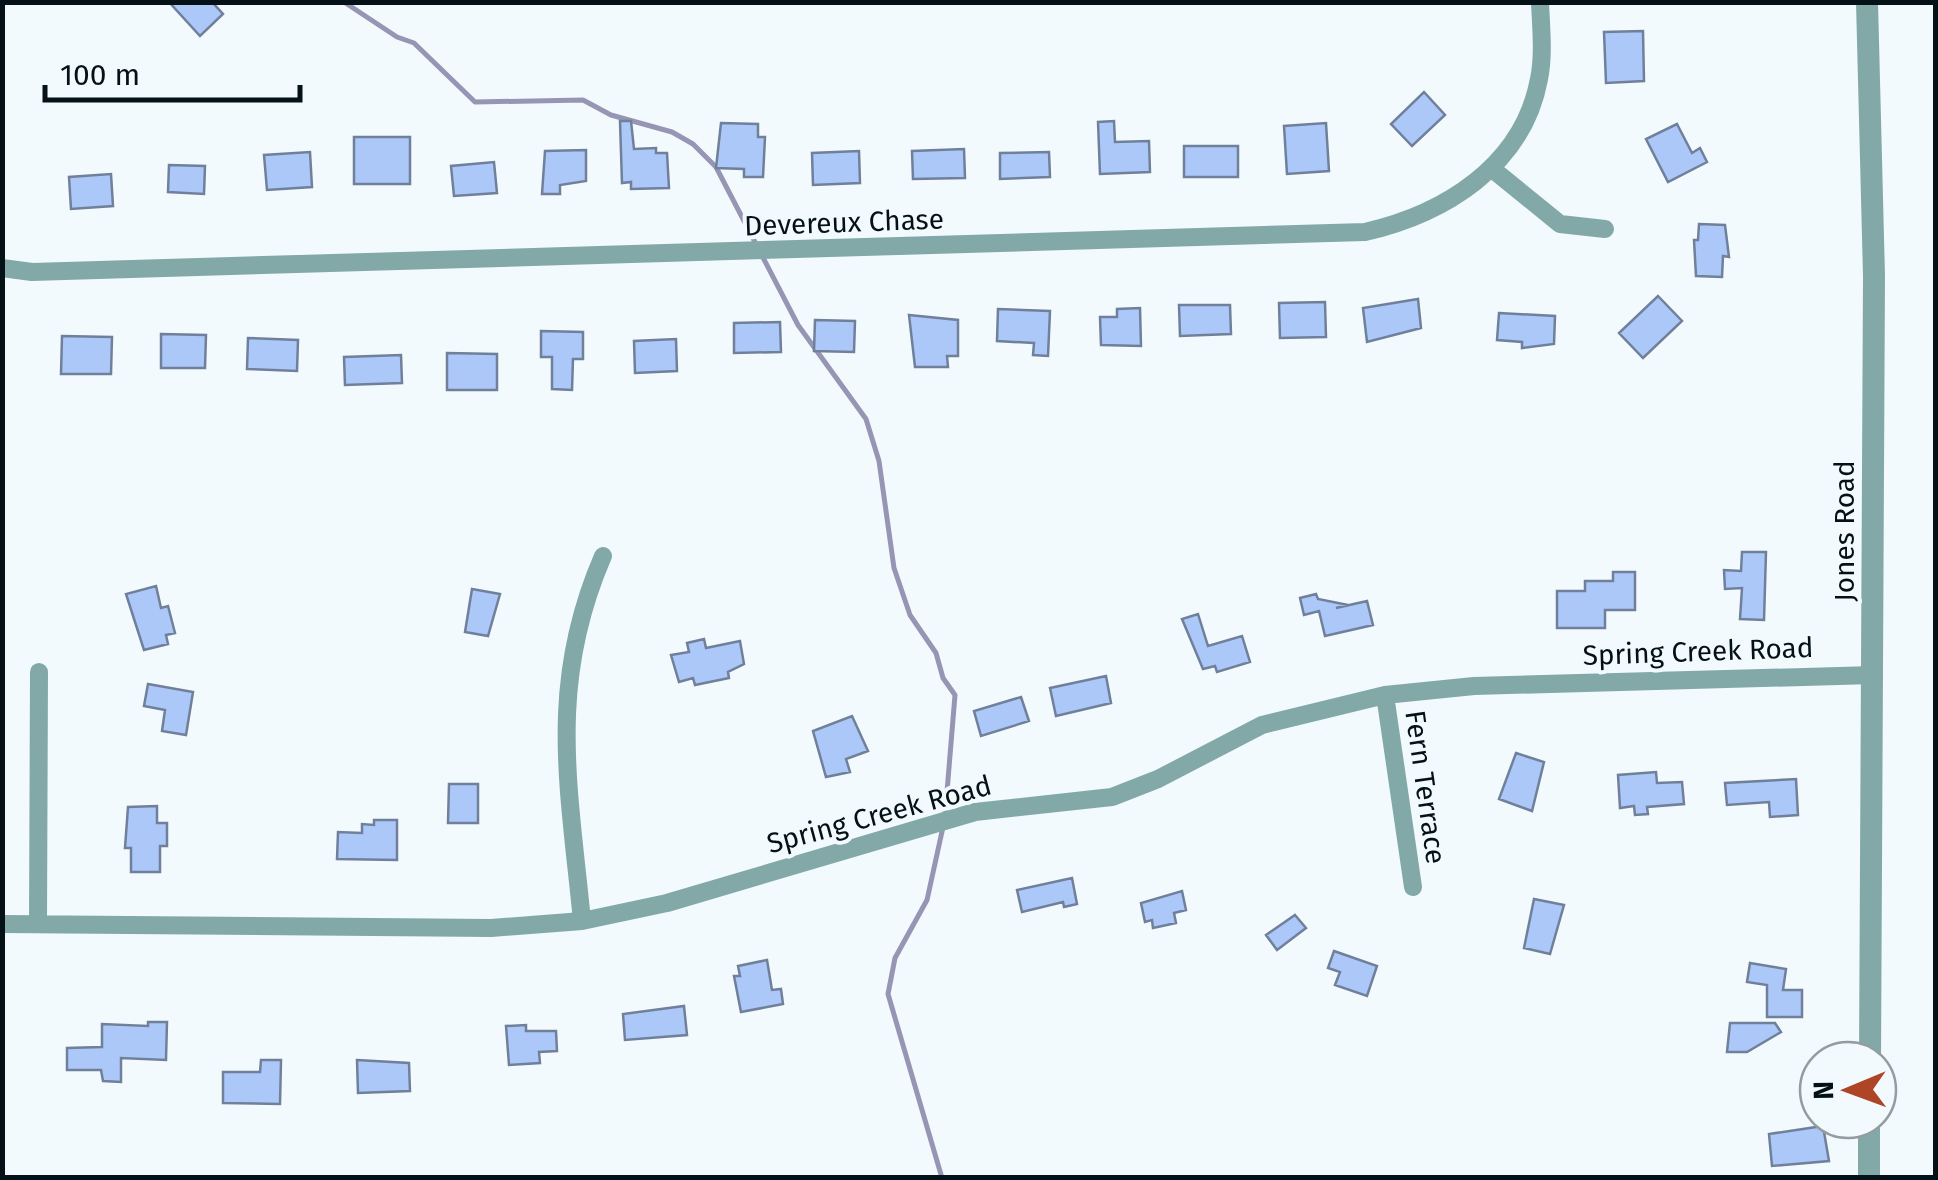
<svg xmlns="http://www.w3.org/2000/svg" width="1938" height="1180" font-family="'Fira Sans',sans-serif">
	<style>
		.lines { fill: none; stroke-linecap: round; stroke-linejoin: round }
		.stream { stroke: #9795b4; stroke-width: 5 }
		.building { fill: #acc8f9; stroke: #70809b; stroke-width: 2.5 }
		.minor { stroke: #82a9a8; stroke-width: 18 }
		.tertiary { stroke: #82a9a8; stroke-width: 22 }
		.labels { text-anchor: middle; stroke-width: 8; stroke-linejoin: round; paint-order: stroke }
		.street-label { font-size: 28px; fill: #041117; stroke: #f2fafd }
	</style>
	<rect width="100%" height="100%" fill="#f2fafd"/>
	<g class="lines">
		<path class="stream" d="M 344,2 L 397,37 L 414,43 L 475,102 L 583,100 L 611,115 L 672,132 L 693,144 L 716,167 L 798,325 L 866,419 L 879,461 L 894,568 L 910,615 L 936,653 L 943,678 L 955,695 L 945,816
			M 942,1178 L 888,994 L 895,958 L 927,900 L 943,827"/>
	</g>
	<path class="building" d="M 169,2 L 212,2 L 223,14 L 200,36 Z
		M 1643,31 L 1644,81 L 1606,83 L 1604,32 Z
		M 1424,92 L 1445,115 L 1412,146 L 1391,124 Z
		M 620,121 L 631,121 L 634,149 L 656,148 L 656,153 L 667,153 L 669,188 L 631,189 L 631,182 L 622,183 Z
		M 1114,121 L 1115,142 L 1149,141 L 1150,172 L 1100,174 L 1098,122 Z
		M 721,123 L 758,124 L 758,137 L 765,137 L 763,177 L 744,177 L 744,169 L 716,168 Z
		M 1326,123 L 1329,171 L 1287,174 L 1284,126 Z
		M 1677,124 L 1692,153 L 1700,148 L 1707,162 L 1668,182 L 1646,139 Z
		M 354,137 L 410,137 L 410,184 L 354,184 Z
		M 1184,146 L 1238,146 L 1238,177 L 1184,177 Z
		M 964,149 L 965,178 L 913,179 L 912,151 Z
		M 586,150 L 586,181 L 560,185 L 560,194 L 542,194 L 545,151 Z
		M 859,151 L 860,183 L 813,185 L 812,153 Z
		M 310,152 L 312,187 L 267,190 L 264,155 Z
		M 1049,152 L 1050,177 L 1000,179 L 1000,153 Z
		M 494,162 L 497,193 L 454,196 L 451,166 Z
		M 169,165 L 205,166 L 204,194 L 168,192 Z
		M 111,174 L 113,206 L 71,209 L 69,177 Z
		M 1699,224 L 1725,225 L 1729,257 L 1723,256 L 1722,277 L 1696,276 L 1694,240 L 1698,240 Z
		M 1658,296 L 1682,321 L 1643,358 L 1619,333 Z
		M 1418,299 L 1421,328 L 1367,342 L 1363,308 Z
		M 1325,302 L 1326,337 L 1280,338 L 1279,303 Z
		M 1179,305 L 1230,305 L 1231,334 L 1180,336 Z
		M 1140,308 L 1141,346 L 1101,345 L 1100,317 L 1117,317 L 1117,309 Z
		M 998,309 L 1050,311 L 1048,356 L 1033,355 L 1034,343 L 997,341 Z
		M 1499,313 L 1555,316 L 1554,344 L 1522,348 L 1522,342 L 1497,340 Z
		M 909,315 L 958,320 L 958,356 L 947,356 L 948,367 L 915,367 Z
		M 815,320 L 855,321 L 854,352 L 814,351 Z
		M 780,322 L 781,352 L 734,353 L 734,323 Z
		M 541,331 L 583,332 L 583,359 L 573,359 L 572,390 L 552,389 L 552,357 L 541,357 Z
		M 161,334 L 206,335 L 205,368 L 161,368 Z
		M 62,336 L 112,337 L 111,374 L 61,374 Z
		M 248,338 L 298,340 L 297,371 L 247,369 Z
		M 676,339 L 677,371 L 635,373 L 634,341 Z
		M 447,353 L 497,354 L 497,390 L 447,390 Z
		M 401,355 L 402,383 L 345,385 L 344,357 Z
		M 1742,552 L 1766,552 L 1764,620 L 1740,619 L 1742,588 L 1725,589 L 1724,570 L 1741,571 Z
		M 1613,572 L 1635,572 L 1635,610 L 1605,610 L 1605,628 L 1557,628 L 1557,591 L 1585,591 L 1585,581 L 1613,581 Z
		M 156,586 L 161,608 L 168,606 L 175,633 L 166,635 L 168,644 L 144,650 L 126,594 Z
		M 472,589 L 500,594 L 488,636 L 465,632 Z
		M 1316,594 L 1318,599 L 1348,605 L 1336,608 L 1367,601 L 1373,625 L 1325,636 L 1319,611 L 1304,615 L 1300,598 Z
		M 1198,614 L 1208,646 L 1242,636 L 1250,662 L 1217,672 L 1215,666 L 1203,669 L 1182,619 Z
		M 704,639 L 706,648 L 740,641 L 744,664 L 728,672 L 729,678 L 695,685 L 693,678 L 679,682 L 671,655 L 689,652 L 687,643 Z
		M 1106,676 L 1111,703 L 1056,716 L 1050,688 Z
		M 148,684 L 193,692 L 186,735 L 162,731 L 165,710 L 144,706 Z
		M 1021,697 L 1029,721 L 981,736 L 974,711 Z
		M 852,716 L 868,751 L 846,759 L 850,772 L 826,777 L 813,731 Z
		M 1516,753 L 1544,762 L 1532,811 L 1499,799 Z
		M 1656,772 L 1657,783 L 1682,782 L 1684,804 L 1647,807 L 1648,814 L 1635,815 L 1634,806 L 1620,808 L 1618,775 Z
		M 1796,779 L 1798,815 L 1770,817 L 1769,802 L 1727,805 L 1725,783 Z
		M 449,784 L 478,784 L 478,823 L 448,823 Z
		M 157,806 L 157,823 L 167,823 L 167,846 L 160,846 L 160,872 L 131,872 L 131,848 L 125,848 L 128,807 Z
		M 374,820 L 397,820 L 397,860 L 337,859 L 338,832 L 362,833 L 362,824 L 374,825 Z
		M 1072,878 L 1077,904 L 1064,907 L 1063,902 L 1022,912 L 1017,890 Z
		M 1182,891 L 1186,910 L 1174,913 L 1176,923 L 1153,928 L 1152,920 L 1145,922 L 1141,903 Z
		M 1534,899 L 1564,905 L 1550,954 L 1524,948 Z
		M 1295,915 L 1306,928 L 1277,950 L 1266,935 Z
		M 1334,951 L 1377,966 L 1367,996 L 1335,985 L 1340,972 L 1328,968 Z
		M 767,960 L 772,990 L 781,989 L 783,1004 L 741,1012 L 734,976 L 740,976 L 738,966 Z
		M 1750,963 L 1786,969 L 1783,990 L 1802,990 L 1802,1017 L 1767,1017 L 1767,985 L 1747,982 Z
		M 684,1006 L 687,1035 L 625,1040 L 623,1014 Z
		M 148,1022 L 167,1022 L 166,1060 L 121,1058 L 121,1082 L 103,1081 L 101,1070 L 67,1070 L 67,1048 L 102,1047 L 102,1024 L 148,1026 Z
		M 1730,1023 L 1775,1023 L 1781,1032 L 1747,1052 L 1727,1052 Z
		M 526,1025 L 526,1031 L 556,1031 L 557,1051 L 539,1052 L 540,1063 L 509,1065 L 506,1026 Z
		M 261,1060 L 281,1060 L 280,1104 L 223,1103 L 223,1072 L 260,1072 Z
		M 357,1060 L 409,1063 L 410,1091 L 358,1093 Z
		M 1823,1126 L 1829,1161 L 1772,1166 L 1769,1134 Z"/>
	<g class="lines">
		<path class="minor" d="M 1491,168 L 1560,224 L 1605,229
			M 2,268 L 32,272 L 1365,232 C 1444,214 1523,166 1539,79 C 1544,55 1541,27 1540,2
			M 1385,695 L 1413,887
			M 582,921 C 569,786 547,685 603,556
			M 2,924 L 491,928 L 582,921 L 667,903 L 975,812 L 1112,797 L 1158,779 L 1262,725 L 1385,695 L 1474,686 L 1874,675
			M 38,924 L 39,672"/>
		<path class="tertiary" d="M 1867,2 L 1874,276 L 1870,1060
			M 1869,1178 L 1869,1120"/>
	</g>
	<g class="labels">
		<g class="street-label">
			<text transform="translate(844 222) rotate(-2)" y="10">Devereux Chase</text>
			<text transform="translate(1844 531) rotate(-90)" y="10">Jones Road</text>
			<text transform="translate(1698 651) rotate(-2)" y="10">Spring Creek Road</text>
			<text transform="translate(1426 787) rotate(82)" y="10">Fern Terrace</text>
			<text transform="translate(879 814) rotate(-15)" y="10">Spring Creek Road</text>
		</g>
	</g>
	<rect width="1938" height="1180" fill="none" stroke="#041117" stroke-width="10"/>
	<g transform="translate(1848 1090) rotate(269)"><circle r="48" fill="#f2fafd" stroke="#939da1" stroke-width="2.5"/>
	<path d="M0-8L18 38L0 25L-18 38Z" fill="#ad4526"/>
	<text y="-15" font-size="28" font-weight="bold" text-anchor="middle" fill="#041117">N</text>
	</g>
	<path d="M45 85v15h255v-15" fill="none" stroke="#041117" stroke-width="5"/>
	<text x="60" y="85" font-size="30" fill="#041117" stroke="#f2fafd" stroke-width="8" paint-order="stroke">100 m</text>
</svg>
